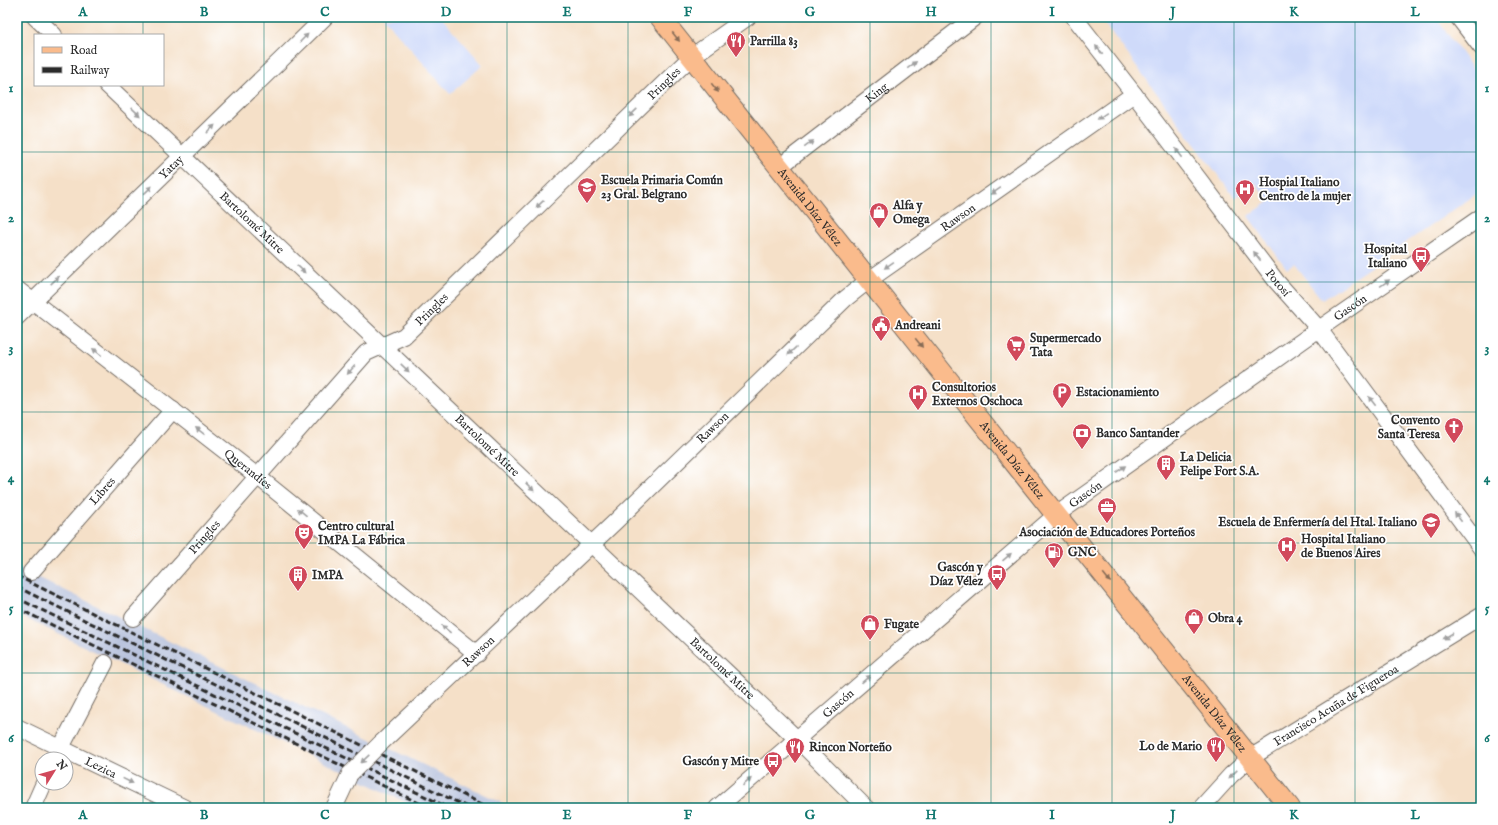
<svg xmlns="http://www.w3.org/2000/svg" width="1498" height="825" font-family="'IM FELL English',serif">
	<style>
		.built { fill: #cfdafa }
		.industrial { fill: #bac4de }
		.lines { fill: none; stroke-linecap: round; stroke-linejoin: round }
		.minor-casing { stroke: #726a62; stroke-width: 18 }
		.major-casing { stroke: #726a62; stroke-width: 22 }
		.minor { stroke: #fff; stroke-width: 16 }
		.major { stroke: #fabb8c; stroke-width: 20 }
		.rail { stroke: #2b2b2b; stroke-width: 3; stroke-dasharray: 6 3; stroke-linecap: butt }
		.minor-bridge-casing { stroke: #726a62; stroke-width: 18; stroke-linecap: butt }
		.minor-bridge { stroke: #fff; stroke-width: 16 }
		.oneway { fill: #886c57 }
		.oneway2 { fill: #a0a0a0 }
		.grid { fill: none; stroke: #0f766e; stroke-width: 1; stroke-opacity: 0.55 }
		.labels { text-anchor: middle; stroke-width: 3.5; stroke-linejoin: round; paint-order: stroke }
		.poi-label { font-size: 12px; font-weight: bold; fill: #2b2b2b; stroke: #fff; text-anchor: start }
		.street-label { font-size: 12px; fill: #2b2b2b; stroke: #fff }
		.neatline { fill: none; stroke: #0f766e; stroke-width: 1.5 }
		.grid-label { font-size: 13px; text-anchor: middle; font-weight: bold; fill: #0f766e }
	</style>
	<rect width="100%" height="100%" fill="#fff"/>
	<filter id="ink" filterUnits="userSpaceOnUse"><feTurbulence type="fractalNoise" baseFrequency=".025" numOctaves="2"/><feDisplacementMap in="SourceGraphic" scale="8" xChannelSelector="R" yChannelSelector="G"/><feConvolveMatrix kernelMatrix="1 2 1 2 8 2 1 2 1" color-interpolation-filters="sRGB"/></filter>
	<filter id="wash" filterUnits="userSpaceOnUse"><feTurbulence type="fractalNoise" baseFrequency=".012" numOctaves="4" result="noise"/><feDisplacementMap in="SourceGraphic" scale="16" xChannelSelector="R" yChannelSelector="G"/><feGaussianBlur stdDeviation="0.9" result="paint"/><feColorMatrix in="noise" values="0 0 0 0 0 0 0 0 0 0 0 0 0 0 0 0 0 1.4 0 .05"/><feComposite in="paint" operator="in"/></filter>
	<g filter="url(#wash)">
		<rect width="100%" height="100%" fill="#f5e0c8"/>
		<path class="built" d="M 383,17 L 441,17 L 483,65 L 450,94 Z
			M 1106,17 L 1444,17 L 1439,22 L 1481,80 L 1481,191 L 1322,300 L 1294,264 L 1287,269 L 1248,216 L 1269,202 L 1255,183 L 1235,198 L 1102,20 Z"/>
		<path class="industrial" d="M 17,567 L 380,744 L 513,808 L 418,808 L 17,614 Z"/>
	</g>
	<g filter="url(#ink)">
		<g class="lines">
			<defs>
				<g id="minor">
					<path d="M 35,17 L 54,35"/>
					<path id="s1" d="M 1074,17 L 1134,94 L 1277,282 L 1319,329 L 1481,548"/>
					<path d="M 1458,17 L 1481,47"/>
					<path id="s2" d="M 107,85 L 797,739 L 866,808"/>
					<path id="s3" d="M 778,168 L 975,17"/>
					<path id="s4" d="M 17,289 L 257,476 L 477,654"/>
					<path id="s5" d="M 17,317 L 325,17"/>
					<path id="s6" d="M 31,572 L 173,410"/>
					<path id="s7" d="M 133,618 L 366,353 L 404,336 L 691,57 L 748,17"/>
					<path id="s8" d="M 17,727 L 185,808"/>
					<path id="s9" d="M 380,744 L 616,521 L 845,299 L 869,280 L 1134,94"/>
					<path d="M 55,759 L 105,663"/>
					<path d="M 33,808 L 44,783"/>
					<path d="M 334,808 L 350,774"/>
					<path id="s10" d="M 717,808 L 1056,515 L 1319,329 L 1481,217"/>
					<path id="s11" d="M 1201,808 L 1231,775 L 1250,758 L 1481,616"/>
				</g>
				<g id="major">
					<path id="s12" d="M 660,17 C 868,282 1081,544 1290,808"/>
				</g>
			</defs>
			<use href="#minor" class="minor-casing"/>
			<use href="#major" class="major-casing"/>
			<use href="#minor" class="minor"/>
			<use href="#major" class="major"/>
			<path class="rail" d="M 17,576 L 490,808
				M 17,587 L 469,808
				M 17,598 L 449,808
				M 17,608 L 429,808"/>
			<defs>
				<path id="minor-bridge" d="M 350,774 L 380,744"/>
			</defs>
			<use href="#minor-bridge" class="minor-bridge-casing"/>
			<use href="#minor-bridge" class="minor-bridge"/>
		</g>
		<defs><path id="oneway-solid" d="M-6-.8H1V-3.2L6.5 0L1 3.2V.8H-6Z"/></defs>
		<g class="oneway">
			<use href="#oneway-solid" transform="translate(676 37) rotate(52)"/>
			<use href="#oneway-solid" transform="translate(715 88) rotate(52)"/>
			<use href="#oneway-solid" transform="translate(919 343) rotate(51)"/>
			<use href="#oneway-solid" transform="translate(1107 578) rotate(51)"/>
		</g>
		<g class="oneway2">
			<use href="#oneway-solid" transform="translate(304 38) rotate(-45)"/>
			<use href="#oneway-solid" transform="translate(1099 50) rotate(-128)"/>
			<use href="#oneway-solid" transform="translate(912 65) rotate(-37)"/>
			<use href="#oneway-solid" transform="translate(136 112) rotate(43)"/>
			<use href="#oneway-solid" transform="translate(633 113) rotate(136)"/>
			<use href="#oneway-solid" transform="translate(1102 116) rotate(145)"/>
			<use href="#oneway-solid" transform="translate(211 129) rotate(-45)"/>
			<use href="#oneway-solid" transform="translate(809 144) rotate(-37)"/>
			<use href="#oneway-solid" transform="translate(1179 153) rotate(-127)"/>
			<use href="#oneway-solid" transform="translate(148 190) rotate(-44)"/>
			<use href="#oneway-solid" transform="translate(996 191) rotate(145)"/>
			<use href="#oneway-solid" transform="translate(540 204) rotate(136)"/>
			<use href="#oneway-solid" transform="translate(1257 256) rotate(-127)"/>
			<use href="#oneway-solid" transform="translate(889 265) rotate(145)"/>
			<use href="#oneway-solid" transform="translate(301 269) rotate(44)"/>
			<use href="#oneway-solid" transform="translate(55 280) rotate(-44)"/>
			<use href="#oneway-solid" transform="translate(1385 283) rotate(-35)"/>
			<use href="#oneway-solid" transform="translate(792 351) rotate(136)"/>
			<use href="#oneway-solid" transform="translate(97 352) rotate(-142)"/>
			<use href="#oneway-solid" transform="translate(405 368) rotate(44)"/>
			<use href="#oneway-solid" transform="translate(351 370) rotate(131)"/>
			<use href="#oneway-solid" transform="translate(1372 401) rotate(-127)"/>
			<use href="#oneway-solid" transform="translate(200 431) rotate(-142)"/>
			<use href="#oneway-solid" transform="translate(1121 469) rotate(-35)"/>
			<use href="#oneway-solid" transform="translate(530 487) rotate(44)"/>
			<use href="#oneway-solid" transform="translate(302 512) rotate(-141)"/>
			<use href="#oneway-solid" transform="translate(1458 517) rotate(-127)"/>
			<use href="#oneway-solid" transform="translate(1007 557) rotate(-41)"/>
			<use href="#oneway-solid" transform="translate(446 629) rotate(-141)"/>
			<use href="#oneway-solid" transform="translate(1448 636) rotate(148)"/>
			<use href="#oneway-solid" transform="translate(866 679) rotate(-41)"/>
			<use href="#oneway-solid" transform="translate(365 759) rotate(136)"/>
			<use href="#oneway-solid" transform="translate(1233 774) rotate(136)"/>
			<use href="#oneway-solid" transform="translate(128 781) rotate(26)"/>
			<use href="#oneway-solid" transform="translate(747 782) rotate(-41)"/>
		</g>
	</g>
	<path class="grid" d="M 143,17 L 143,35M 264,17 L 264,808M 386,17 L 386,808M 507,17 L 507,808M 628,17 L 628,808M 749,17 L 749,808M 870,17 L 870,808M 991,17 L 991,808M 1112,17 L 1112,808M 1234,17 L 1234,808M 1355,17 L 1355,808M 143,85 L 143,808M 17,152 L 1481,152M 17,282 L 1481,282M 17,412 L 1481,412M 17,543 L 1481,543M 17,673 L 1481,673"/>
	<defs>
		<symbol id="restaurant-pin" viewBox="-11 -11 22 30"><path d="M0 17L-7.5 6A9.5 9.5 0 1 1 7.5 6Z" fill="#d1495b" stroke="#fff"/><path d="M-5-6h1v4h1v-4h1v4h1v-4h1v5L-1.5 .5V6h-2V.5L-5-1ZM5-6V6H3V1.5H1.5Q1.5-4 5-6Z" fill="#fff"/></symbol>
		<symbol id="school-pin" viewBox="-11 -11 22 30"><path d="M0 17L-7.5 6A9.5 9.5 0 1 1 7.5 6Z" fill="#d1495b" stroke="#fff"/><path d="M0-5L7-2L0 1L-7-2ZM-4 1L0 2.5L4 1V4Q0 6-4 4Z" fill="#fff"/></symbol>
		<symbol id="hospital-pin" viewBox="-11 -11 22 30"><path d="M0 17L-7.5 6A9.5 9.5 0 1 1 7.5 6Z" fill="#d1495b" stroke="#fff"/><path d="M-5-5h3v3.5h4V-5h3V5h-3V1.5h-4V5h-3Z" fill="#fff"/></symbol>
		<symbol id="shop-pin" viewBox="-11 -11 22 30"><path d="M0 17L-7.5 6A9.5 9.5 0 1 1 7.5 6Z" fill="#d1495b" stroke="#fff"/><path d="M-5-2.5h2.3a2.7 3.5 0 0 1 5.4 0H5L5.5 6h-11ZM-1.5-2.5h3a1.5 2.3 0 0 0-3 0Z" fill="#fff"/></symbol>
		<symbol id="bus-pin" viewBox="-11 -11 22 30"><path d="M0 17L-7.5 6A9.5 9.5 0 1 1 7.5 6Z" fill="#d1495b" stroke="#fff"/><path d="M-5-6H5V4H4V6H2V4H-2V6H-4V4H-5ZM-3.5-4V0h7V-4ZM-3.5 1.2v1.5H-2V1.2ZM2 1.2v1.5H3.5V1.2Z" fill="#fff"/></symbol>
		<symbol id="civic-pin" viewBox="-11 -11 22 30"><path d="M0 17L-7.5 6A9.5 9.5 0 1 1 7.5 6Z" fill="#d1495b" stroke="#fff"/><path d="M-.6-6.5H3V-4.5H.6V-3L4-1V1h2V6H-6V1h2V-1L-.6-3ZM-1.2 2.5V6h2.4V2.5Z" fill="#fff"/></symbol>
		<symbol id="supermarket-pin" viewBox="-11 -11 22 30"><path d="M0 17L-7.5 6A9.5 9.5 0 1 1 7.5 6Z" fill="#d1495b" stroke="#fff"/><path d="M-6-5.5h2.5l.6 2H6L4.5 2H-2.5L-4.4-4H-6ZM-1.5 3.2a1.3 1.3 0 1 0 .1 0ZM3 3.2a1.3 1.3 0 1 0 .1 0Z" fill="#fff"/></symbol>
		<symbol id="parking-pin" viewBox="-11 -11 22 30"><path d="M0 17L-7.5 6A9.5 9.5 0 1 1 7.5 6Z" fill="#d1495b" stroke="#fff"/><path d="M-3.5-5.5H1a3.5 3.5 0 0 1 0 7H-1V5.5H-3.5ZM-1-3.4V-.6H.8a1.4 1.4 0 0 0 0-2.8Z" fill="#fff"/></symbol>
		<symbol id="church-pin" viewBox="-11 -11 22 30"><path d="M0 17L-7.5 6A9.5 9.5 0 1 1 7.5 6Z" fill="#d1495b" stroke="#fff"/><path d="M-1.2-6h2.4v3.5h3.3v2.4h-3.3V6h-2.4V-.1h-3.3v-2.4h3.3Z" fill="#fff"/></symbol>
		<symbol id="bank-pin" viewBox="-11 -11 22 30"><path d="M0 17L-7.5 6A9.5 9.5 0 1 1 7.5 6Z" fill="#d1495b" stroke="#fff"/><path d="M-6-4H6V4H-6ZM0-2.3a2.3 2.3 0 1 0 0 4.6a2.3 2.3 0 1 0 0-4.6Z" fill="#fff"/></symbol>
		<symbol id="building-pin" viewBox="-11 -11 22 30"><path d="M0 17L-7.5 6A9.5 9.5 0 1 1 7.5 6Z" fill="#d1495b" stroke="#fff"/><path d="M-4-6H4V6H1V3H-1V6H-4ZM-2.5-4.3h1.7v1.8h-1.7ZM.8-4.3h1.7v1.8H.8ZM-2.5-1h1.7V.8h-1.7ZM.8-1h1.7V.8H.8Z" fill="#fff"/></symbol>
		<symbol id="office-pin" viewBox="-11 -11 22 30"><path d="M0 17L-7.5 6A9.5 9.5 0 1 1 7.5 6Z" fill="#d1495b" stroke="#fff"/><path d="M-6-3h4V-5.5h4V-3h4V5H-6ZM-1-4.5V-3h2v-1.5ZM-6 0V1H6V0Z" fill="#fff"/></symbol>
		<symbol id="university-pin" viewBox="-11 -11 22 30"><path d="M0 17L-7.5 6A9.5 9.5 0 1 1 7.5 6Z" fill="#d1495b" stroke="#fff"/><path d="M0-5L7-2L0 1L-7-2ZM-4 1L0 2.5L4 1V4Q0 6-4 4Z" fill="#fff"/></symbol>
		<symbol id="theatre-pin" viewBox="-11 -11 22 30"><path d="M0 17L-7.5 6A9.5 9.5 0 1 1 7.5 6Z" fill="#d1495b" stroke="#fff"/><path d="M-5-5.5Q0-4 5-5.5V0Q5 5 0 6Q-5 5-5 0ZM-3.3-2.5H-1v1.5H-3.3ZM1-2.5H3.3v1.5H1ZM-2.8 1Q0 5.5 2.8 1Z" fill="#fff"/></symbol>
		<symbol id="fuel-pin" viewBox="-11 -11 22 30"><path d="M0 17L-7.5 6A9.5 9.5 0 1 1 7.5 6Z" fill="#d1495b" stroke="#fff"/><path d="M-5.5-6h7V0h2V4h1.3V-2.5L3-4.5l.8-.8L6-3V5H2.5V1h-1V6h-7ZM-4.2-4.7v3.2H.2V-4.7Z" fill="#fff"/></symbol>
	</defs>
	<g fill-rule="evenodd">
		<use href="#restaurant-pin" x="725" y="30" width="22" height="30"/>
		<use href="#school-pin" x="576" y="176" width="22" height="30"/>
		<use href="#hospital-pin" x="1234" y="178" width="22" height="30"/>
		<use href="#shop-pin" x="868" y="201" width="22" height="30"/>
		<use href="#bus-pin" x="1410" y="245" width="22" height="30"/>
		<use href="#civic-pin" x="870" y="314" width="22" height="30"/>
		<use href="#supermarket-pin" x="1005" y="334" width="22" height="30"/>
		<use href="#parking-pin" x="1051" y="381" width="22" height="30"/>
		<use href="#hospital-pin" x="907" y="383" width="22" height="30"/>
		<use href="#church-pin" x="1443" y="416" width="22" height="30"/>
		<use href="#bank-pin" x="1071" y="422" width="22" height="30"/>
		<use href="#building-pin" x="1155" y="453" width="22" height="30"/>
		<use href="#office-pin" x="1096" y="496" width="22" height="30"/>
		<use href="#university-pin" x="1420" y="511" width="22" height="30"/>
		<use href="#theatre-pin" x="293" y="522" width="22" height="30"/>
		<use href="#hospital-pin" x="1276" y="535" width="22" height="30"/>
		<use href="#fuel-pin" x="1043" y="541" width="22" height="30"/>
		<use href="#bus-pin" x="986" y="563" width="22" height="30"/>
		<use href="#building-pin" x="287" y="564" width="22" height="30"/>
		<use href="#shop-pin" x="1183" y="607" width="22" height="30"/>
		<use href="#shop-pin" x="859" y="613" width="22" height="30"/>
		<use href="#restaurant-pin" x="1205" y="735" width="22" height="30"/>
		<use href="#restaurant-pin" x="784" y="736" width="22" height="30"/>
		<use href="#bus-pin" x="762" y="750" width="22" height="30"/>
	</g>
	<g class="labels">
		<g class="poi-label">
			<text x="750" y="45">Parrilla 83</text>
			<text x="601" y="184">Escuela Primaria Común<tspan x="601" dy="14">23 Gral. Belgrano</tspan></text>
			<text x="1259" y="186">Hospial Italiano<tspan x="1259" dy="14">Centro de la mujer</tspan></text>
			<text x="893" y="209">Alfa y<tspan x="893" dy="14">Omega</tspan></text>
			<text x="1407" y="253" text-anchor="end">Hospital<tspan x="1407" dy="14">Italiano</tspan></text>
			<text x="895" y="329">Andreani</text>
			<text x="1030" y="342">Supermercado<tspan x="1030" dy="14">Tata</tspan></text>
			<text x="932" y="391">Consultorios<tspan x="932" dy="14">Externos Oschoca</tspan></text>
			<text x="1076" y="396">Estacionamiento</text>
			<text x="1440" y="424" text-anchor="end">Convento<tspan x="1440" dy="14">Santa Teresa</tspan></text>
			<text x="1096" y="437">Banco Santander</text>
			<text x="1180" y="461">La Delicia<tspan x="1180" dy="14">Felipe Fort S.A.</tspan></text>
			<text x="1417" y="526" text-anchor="end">Escuela de Enfermería del Htal. Italiano</text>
			<text x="318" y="530">Centro cultural<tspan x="318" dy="14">IMPA La Fábrica</tspan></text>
			<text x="1107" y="536" text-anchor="middle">Asociación de Educadores Porteños</text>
			<text x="1301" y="543">Hospital Italiano<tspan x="1301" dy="14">de Buenos Aires</tspan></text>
			<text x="1068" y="556">GNC</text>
			<text x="983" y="571" text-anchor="end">Gascón y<tspan x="983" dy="14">Díaz Vélez</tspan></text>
			<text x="312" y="579">IMPA</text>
			<text x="1208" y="622">Obra 4</text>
			<text x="884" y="628">Fugate</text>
			<text x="1202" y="750" text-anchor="end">Lo de Mario</text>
			<text x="809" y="751">Rincon Norteño</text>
			<text x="759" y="765" text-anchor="end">Gascón y Mitre</text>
		</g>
		<g class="street-label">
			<text dy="4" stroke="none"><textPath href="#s7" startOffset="757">Pringles</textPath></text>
			<text dy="4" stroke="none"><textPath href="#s3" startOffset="124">King</textPath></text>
			<text dy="4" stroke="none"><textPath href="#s5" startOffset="215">Yatay</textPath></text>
			<text dy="4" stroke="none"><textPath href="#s12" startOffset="242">Avenida Díaz Vélez</textPath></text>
			<text dy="4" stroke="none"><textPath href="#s9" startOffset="783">Rawson</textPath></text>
			<text dy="4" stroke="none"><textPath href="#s2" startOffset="200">Bartolomé Mitre</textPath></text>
			<text dy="4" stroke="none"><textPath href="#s1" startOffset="335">Potosí</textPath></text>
			<text dy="4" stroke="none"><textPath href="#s10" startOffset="808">Gascón</textPath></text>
			<text dy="4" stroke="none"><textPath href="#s7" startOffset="433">Pringles</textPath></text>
			<text dy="4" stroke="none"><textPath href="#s9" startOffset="459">Rawson</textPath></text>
			<text dy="4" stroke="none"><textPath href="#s2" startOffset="524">Bartolomé Mitre</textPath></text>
			<text dy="4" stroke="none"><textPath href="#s12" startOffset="566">Avenida Díaz Vélez</textPath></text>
			<text dy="4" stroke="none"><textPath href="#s4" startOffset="293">Querandíes</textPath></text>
			<text dy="4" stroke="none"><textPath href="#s6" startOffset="108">Libres</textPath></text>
			<text dy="4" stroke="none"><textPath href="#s10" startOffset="484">Gascón</textPath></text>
			<text dy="4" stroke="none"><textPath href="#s7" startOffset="108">Pringles</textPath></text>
			<text dy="4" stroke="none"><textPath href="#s9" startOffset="135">Rawson</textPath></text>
			<text dy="4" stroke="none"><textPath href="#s2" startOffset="848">Bartolomé Mitre</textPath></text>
			<text dy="4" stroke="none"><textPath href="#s10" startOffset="160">Gascón</textPath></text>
			<text dy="4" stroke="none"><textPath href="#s11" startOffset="171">Francisco Acuña de Figueroa</textPath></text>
			<text dy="4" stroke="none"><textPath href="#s12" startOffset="890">Avenida Díaz Vélez</textPath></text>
			<text dy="4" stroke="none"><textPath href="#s8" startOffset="93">Lezica</textPath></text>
		</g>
	</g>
	<rect width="1498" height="825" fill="none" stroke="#fff" stroke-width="44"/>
	<rect x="34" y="34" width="130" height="52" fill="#ffffff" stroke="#aaaaaa"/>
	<rect x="42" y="47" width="20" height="6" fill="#fabb8c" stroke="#aaaaaa"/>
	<text x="70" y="54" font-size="12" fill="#2b2b2b">Road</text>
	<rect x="42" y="67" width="20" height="6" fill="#2b2b2b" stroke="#aaaaaa"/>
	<text x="70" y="74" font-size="12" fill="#2b2b2b">Railway</text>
	<g transform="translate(54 771) rotate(53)"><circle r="19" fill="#ffffff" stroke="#aaaaaa"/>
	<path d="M0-3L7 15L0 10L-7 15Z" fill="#d1495b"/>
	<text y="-6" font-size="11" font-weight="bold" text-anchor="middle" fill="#2b2b2b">N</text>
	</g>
	<rect x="22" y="22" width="1454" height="781" class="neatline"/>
	<g class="grid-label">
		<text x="83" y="16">A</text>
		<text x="204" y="16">B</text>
		<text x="325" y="16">C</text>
		<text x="446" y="16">D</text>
		<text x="567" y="16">E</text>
		<text x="688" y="16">F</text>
		<text x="810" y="16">G</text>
		<text x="931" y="16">H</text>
		<text x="1052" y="16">I</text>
		<text x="1173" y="16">J</text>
		<text x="1294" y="16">K</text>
		<text x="1415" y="16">L</text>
		<text x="11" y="92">1</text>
		<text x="1487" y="92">1</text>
		<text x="11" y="222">2</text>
		<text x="1487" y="222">2</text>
		<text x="11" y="352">3</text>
		<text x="1487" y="352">3</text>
		<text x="11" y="482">4</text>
		<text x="1487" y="482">4</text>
		<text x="11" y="612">5</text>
		<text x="1487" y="612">5</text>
		<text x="11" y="742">6</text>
		<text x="1487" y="742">6</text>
		<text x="83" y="819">A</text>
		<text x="204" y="819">B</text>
		<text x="325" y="819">C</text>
		<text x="446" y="819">D</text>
		<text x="567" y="819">E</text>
		<text x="688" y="819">F</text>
		<text x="810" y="819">G</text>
		<text x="931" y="819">H</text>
		<text x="1052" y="819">I</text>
		<text x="1173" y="819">J</text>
		<text x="1294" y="819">K</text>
		<text x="1415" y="819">L</text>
	</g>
</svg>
